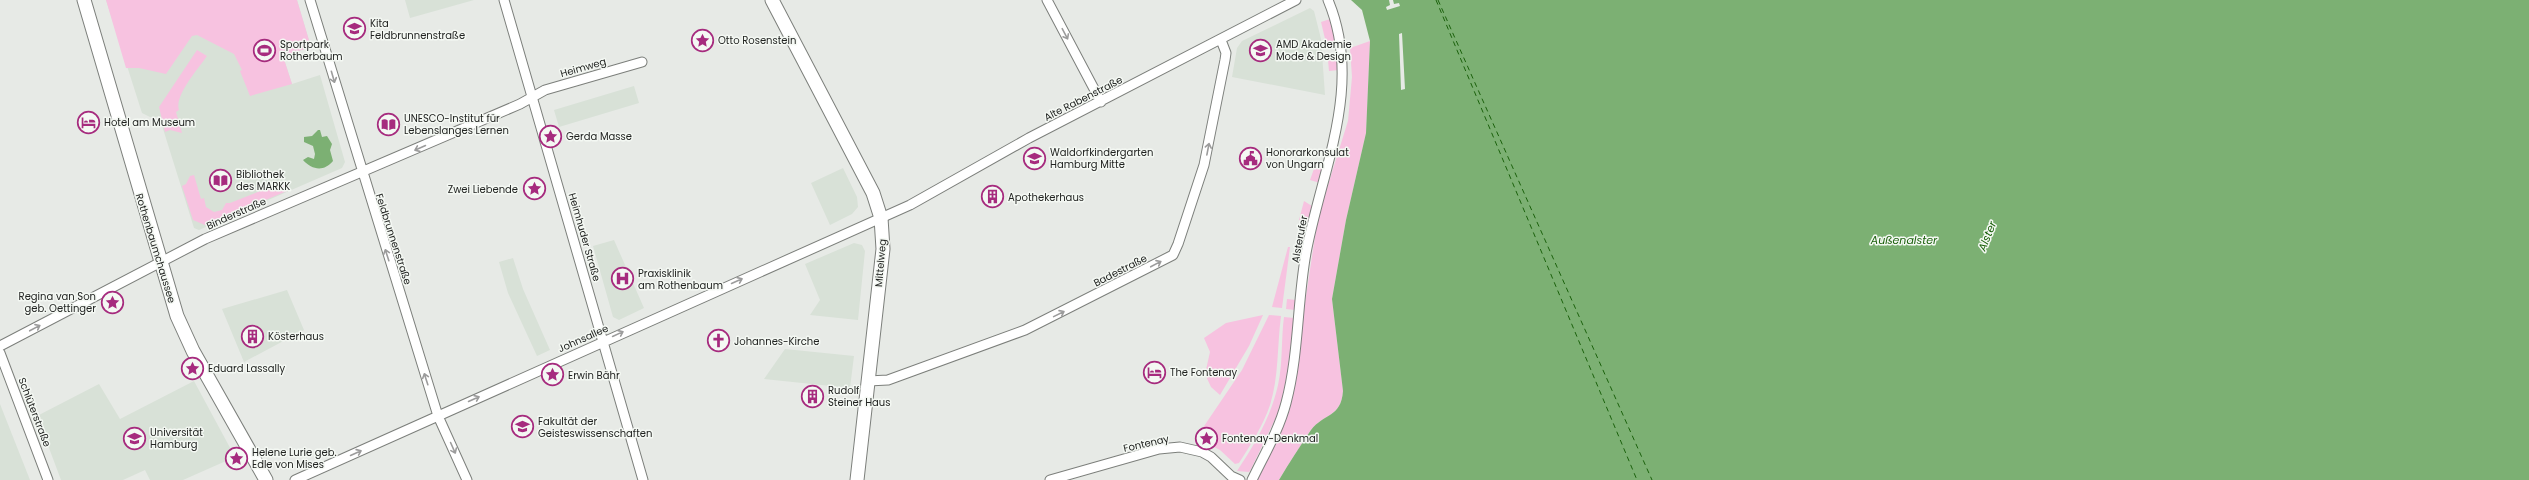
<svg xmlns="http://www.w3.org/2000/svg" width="2529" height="480" font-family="Poppins,sans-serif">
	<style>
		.built { fill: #d8e1d7 }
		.green { fill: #f7c2e0 }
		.water { fill: #7cb073 }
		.pier { fill: #e7eae6 }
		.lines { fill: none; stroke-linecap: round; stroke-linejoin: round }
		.ferry { stroke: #1b610c; stroke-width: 1; stroke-dasharray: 5 4; stroke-linecap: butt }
		.street-casing { stroke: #7c7f7b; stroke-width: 11 }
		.secondary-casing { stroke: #7c7f7b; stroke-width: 15 }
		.street { stroke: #fff; stroke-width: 9 }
		.secondary { stroke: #fff; stroke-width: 13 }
		.oneway { stroke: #9c9c9c }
		.labels { text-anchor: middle; stroke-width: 3; stroke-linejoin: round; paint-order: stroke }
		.poi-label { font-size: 10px; fill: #222422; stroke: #f4f8f3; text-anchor: start }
		.street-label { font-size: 10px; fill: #222422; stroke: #f4f8f3 }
		.water-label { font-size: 11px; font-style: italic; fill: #1b610c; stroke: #f4f8f3 }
	</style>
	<rect width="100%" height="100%" fill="#e7eae6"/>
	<path class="built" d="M 106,0 L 297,0 L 311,47 L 283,56 L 292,84 L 320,75 L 345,162 L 342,168 L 199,230 L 194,228 L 159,116 L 152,118 L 142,113 Z
		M 405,0 L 474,0 L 410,18 Z
		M 1310,8 L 1314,11 L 1321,39 L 1325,95 L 1232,77 L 1237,48 L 1242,41 Z
		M 634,86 L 639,103 L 559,127 L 554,110 Z
		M 843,168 L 857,197 L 858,207 L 852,214 L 830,225 L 811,183 Z
		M 614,240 L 644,308 L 619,320 L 613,317 L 593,246 Z
		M 854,243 L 862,245 L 865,251 L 858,320 L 810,315 L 820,300 L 805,264 Z
		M 513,258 L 523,289 L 550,350 L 537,356 L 508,293 L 499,262 Z
		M 287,290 L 304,330 L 244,362 L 222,309 Z
		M 785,349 L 854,356 L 850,388 L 764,379 Z
		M 194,381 L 235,457 L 183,480 L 150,480 L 145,470 L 123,480 L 61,480 L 37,416 L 99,384 L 120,419 Z
		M 0,404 L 30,480 L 0,480 Z"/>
	<path class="green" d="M 106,0 L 297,0 L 311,47 L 283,56 L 292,84 L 250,96 L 240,71 L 242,70 L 234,54 L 197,35 L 192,36 L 166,74 L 139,68 L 126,68 Z
		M 1330,19 L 1336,41 L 1326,43 L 1321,22 Z
		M 1370,41 L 1366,133 L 1346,220 L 1332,299 L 1343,391 C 1341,418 1324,413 1311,430 C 1300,446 1289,463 1279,480 L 1257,480 L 1282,425 L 1303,316 L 1318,217 L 1348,121 L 1352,77 L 1350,48 Z
		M 197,50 L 207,56 C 198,69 174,96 179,110 L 176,112 L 182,133 L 170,130 L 165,132 L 159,107 Z
		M 1338,59 L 1339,70 L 1329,71 L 1328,60 Z
		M 1315,166 L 1324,168 L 1320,183 L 1310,180 Z
		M 194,175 L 201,199 L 204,198 L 206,207 L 214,212 L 222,210 L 226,203 L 230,203 L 286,181 L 287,191 L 205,225 L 193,220 L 182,186 L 186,184 L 190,176 Z
		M 1304,201 L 1312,206 L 1308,223 L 1299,220 Z
		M 1288,247 L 1290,247 L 1282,308 L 1272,307 Z
		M 1287,299 L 1296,300 L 1295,310 L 1286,309 Z
		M 1263,315 L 1249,346 L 1220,395 L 1211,387 L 1205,374 L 1210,352 L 1204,338 L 1226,323 Z
		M 1269,315 L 1281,316 C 1277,346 1279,377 1270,405 C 1263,426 1251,444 1239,463 L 1235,464 L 1220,450 L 1196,438 L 1242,370 Z
		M 1284,317 L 1294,318 L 1287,375 L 1279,411 L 1251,469 L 1249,472 L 1237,471 C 1255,444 1271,417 1278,385 C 1283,363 1281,339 1284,317 Z"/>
	<path class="water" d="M 1351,0 L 2529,0 L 2529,480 L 1279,480 C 1289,463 1300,446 1311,430 C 1324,413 1341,418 1343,391 L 1332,299 L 1346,220 L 1366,133 L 1370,41 L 1362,10 Z
		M 318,130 L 320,130 L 322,137 L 327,136 L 332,144 L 330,150 L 333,161 C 324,172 312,170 303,160 L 308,157 L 314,159 L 315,154 L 313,146 L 304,142 L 304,137 L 312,136 Z"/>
	<path class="pier" d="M 1389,0 L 1393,0 L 1394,4 L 1399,3 L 1400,6 L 1387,10 L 1386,7 L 1390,5 Z
		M 1402,33 L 1405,89 L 1401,90 L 1399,34 Z"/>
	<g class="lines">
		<path class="ferry" d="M 1436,0 L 1637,480
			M 1438,0 L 1652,480"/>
		<defs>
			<path id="street" d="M 310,0 L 438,416 L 467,480
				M 504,0 L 643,480
				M 1047,0 L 1101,102
				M 0,346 L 205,239 L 520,104 L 545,90 L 642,62
				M 0,353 L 48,480
				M 868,381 L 888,380 L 1025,330 L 1173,255 L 1178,244 L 1204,165 L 1225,60 L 1226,53 L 1221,40
				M 295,480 L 910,205 L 1029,138 L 1296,0
				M 1050,480 L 1159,449 L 1180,447 L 1202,452 L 1211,457 L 1231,476 L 1240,480
				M 1252,480 C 1264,455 1279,430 1286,403 C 1299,354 1297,303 1306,253 C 1322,168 1364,86 1328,0"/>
			<path id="secondary" d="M 84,0 L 177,316 L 193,351 L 266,480
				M 772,0 L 873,193 L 881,218 L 883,249 L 857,480"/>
		</defs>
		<use href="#street" class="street-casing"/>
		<use href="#secondary" class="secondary-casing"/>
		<use href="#street" class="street"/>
		<use href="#secondary" class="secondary"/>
	</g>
	<defs><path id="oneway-shaft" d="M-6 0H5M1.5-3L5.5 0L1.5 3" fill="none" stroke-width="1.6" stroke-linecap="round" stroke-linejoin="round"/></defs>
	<g class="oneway">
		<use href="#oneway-shaft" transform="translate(1065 34) rotate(62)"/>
		<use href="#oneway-shaft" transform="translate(333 77) rotate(74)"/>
		<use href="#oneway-shaft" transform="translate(420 148) rotate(156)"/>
		<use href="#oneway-shaft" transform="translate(1208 149) rotate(-79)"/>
		<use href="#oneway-shaft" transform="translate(387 255) rotate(-108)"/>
		<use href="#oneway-shaft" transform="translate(1156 264) rotate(-28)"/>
		<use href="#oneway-shaft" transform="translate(737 281) rotate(-24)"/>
		<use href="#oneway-shaft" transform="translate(1059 314) rotate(-26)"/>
		<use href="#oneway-shaft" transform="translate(35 328) rotate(-28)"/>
		<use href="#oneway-shaft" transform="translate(618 334) rotate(-25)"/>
		<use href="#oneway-shaft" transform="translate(426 379) rotate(-108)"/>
		<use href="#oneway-shaft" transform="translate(474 399) rotate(-24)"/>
		<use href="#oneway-shaft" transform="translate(453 448) rotate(66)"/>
		<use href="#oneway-shaft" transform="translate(356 453) rotate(-24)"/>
	</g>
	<defs>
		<symbol id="school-ring" viewBox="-11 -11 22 22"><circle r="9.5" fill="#f4f8f3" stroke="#a62b7e" stroke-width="1.5"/><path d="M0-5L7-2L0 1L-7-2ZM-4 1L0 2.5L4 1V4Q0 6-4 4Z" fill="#a62b7e"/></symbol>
		<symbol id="sight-ring" viewBox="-11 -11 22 22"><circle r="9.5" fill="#f4f8f3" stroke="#a62b7e" stroke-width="1.5"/><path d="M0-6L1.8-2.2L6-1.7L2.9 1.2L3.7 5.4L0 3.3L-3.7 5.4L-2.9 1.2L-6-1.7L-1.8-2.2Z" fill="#a62b7e"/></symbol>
		<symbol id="stadium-ring" viewBox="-11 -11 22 22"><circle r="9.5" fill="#f4f8f3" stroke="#a62b7e" stroke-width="1.5"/><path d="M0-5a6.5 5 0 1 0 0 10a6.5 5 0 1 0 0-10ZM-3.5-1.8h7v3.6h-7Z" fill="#a62b7e"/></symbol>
		<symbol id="university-ring" viewBox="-11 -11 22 22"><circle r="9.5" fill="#f4f8f3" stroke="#a62b7e" stroke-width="1.5"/><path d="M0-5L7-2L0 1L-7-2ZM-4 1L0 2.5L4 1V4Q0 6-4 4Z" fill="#a62b7e"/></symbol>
		<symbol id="hotel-ring" viewBox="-11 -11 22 22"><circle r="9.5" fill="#f4f8f3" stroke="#a62b7e" stroke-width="1.5"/><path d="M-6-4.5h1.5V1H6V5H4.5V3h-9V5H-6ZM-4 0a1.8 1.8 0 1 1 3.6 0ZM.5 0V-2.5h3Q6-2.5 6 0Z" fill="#a62b7e"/></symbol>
		<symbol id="library-ring" viewBox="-11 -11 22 22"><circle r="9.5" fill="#f4f8f3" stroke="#a62b7e" stroke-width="1.5"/><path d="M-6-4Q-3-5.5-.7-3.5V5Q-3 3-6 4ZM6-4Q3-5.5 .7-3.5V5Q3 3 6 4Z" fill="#a62b7e"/></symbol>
		<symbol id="civic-ring" viewBox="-11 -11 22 22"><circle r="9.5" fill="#f4f8f3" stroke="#a62b7e" stroke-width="1.5"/><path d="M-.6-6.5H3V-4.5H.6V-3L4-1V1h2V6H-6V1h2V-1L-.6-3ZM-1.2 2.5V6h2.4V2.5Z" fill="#a62b7e"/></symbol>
		<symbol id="building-ring" viewBox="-11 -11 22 22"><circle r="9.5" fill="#f4f8f3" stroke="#a62b7e" stroke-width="1.5"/><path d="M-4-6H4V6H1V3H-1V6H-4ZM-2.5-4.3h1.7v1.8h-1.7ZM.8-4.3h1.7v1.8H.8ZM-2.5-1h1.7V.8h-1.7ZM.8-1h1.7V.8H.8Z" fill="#a62b7e"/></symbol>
		<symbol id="hospital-ring" viewBox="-11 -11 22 22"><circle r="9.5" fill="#f4f8f3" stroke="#a62b7e" stroke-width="1.5"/><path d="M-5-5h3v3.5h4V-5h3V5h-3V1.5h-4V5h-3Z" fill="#a62b7e"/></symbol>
		<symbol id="church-ring" viewBox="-11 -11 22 22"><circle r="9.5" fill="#f4f8f3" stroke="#a62b7e" stroke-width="1.5"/><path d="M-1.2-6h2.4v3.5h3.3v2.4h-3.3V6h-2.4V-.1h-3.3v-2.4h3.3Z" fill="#a62b7e"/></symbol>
	</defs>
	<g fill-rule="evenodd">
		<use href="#school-ring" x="342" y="16" width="25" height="25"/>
		<use href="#sight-ring" x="690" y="28" width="25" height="25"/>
		<use href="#stadium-ring" x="252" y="38" width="25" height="25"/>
		<use href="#university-ring" x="1248" y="38" width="25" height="25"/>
		<use href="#hotel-ring" x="76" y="110" width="25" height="25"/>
		<use href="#library-ring" x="376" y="112" width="25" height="25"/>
		<use href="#sight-ring" x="538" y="124" width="25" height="25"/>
		<use href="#school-ring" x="1022" y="146" width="25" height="25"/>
		<use href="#civic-ring" x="1238" y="146" width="25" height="25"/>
		<use href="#library-ring" x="208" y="168" width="25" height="25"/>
		<use href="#sight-ring" x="522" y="176" width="25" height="25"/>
		<use href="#building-ring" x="980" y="184" width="25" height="25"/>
		<use href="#hospital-ring" x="610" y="266" width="25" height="25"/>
		<use href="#sight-ring" x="100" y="290" width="25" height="25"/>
		<use href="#building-ring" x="240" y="324" width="25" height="25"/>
		<use href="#church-ring" x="706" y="328" width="25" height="25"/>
		<use href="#sight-ring" x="180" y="356" width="25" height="25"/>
		<use href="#hotel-ring" x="1142" y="360" width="25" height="25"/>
		<use href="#sight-ring" x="540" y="362" width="25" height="25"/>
		<use href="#building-ring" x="800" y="384" width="25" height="25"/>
		<use href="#university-ring" x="510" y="414" width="25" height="25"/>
		<use href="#university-ring" x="122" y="426" width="25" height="25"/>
		<use href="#sight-ring" x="1194" y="426" width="25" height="25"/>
		<use href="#sight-ring" x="224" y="446" width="25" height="25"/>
	</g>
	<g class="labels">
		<g class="poi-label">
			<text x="370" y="27">Kita<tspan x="370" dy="12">Feldbrunnenstraße</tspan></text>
			<text x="718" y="44">Otto Rosenstein</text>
			<text x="280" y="48">Sportpark<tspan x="280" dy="12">Rotherbaum</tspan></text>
			<text x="1276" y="48">AMD Akademie<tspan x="1276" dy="12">Mode &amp; Design</tspan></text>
			<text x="404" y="122">UNESCO-Institut für<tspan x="404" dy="12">Lebenslanges Lernen</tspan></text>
			<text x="104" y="126">Hotel am Museum</text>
			<text x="566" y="140">Gerda Masse</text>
			<text x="1050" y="156">Waldorfkindergarten<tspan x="1050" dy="12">Hamburg Mitte</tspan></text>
			<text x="1266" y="156">Honorarkonsulat<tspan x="1266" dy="12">von Ungarn</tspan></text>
			<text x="236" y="178">Bibliothek<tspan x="236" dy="12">des MARKK</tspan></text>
			<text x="518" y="193" text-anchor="end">Zwei Liebende</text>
			<text x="1008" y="201">Apothekerhaus</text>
			<text x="638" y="277">Praxisklinik<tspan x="638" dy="12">am Rothenbaum</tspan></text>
			<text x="96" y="300" text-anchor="end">Regina van Son<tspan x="96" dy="12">geb. Oettinger</tspan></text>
			<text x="268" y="340">Kösterhaus</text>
			<text x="734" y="345">Johannes-Kirche</text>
			<text x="208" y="372">Eduard Lassally</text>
			<text x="1170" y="376">The Fontenay</text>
			<text x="568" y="379">Erwin Bähr</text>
			<text x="828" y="394">Rudolf<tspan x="828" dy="12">Steiner Haus</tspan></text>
			<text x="538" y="425">Fakultät der<tspan x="538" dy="12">Geisteswissenschaften</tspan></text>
			<text x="150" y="436">Universität<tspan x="150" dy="12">Hamburg</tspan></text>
			<text x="1222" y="442">Fontenay-Denkmal</text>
			<text x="252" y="456">Helene Lurie geb.<tspan x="252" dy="12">Edle von Mises</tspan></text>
		</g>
		<g class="street-label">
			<text transform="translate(583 67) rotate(-16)" y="4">Heimweg</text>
			<text transform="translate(1083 98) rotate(-27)" y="4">Alte Rabenstraße</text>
			<text transform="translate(236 213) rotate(-24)" y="4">Binderstraße</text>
			<text transform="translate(585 237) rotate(74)" y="4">Heimhuder Straße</text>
			<text transform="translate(394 239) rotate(72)" y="4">Feldbrunnenstraße</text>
			<text transform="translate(1299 239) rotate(-79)" y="4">Alsterufer</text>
			<text transform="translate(156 248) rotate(73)" y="4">Rothenbaumchaussee</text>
			<text transform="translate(880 263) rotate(-85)" y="4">Mittelweg</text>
			<text transform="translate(1120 270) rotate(-27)" y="4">Badestraße</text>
			<text transform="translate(583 338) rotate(-24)" y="4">Johnsallee</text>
			<text transform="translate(35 412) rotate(69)" y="4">Schlüterstraße</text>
			<text transform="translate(1146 443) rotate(-13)" y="4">Fontenay</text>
		</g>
		<g class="water-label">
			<text transform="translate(1987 236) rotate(-68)" y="4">Alster</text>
			<text x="1904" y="244">Außenalster</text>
		</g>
	</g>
</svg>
